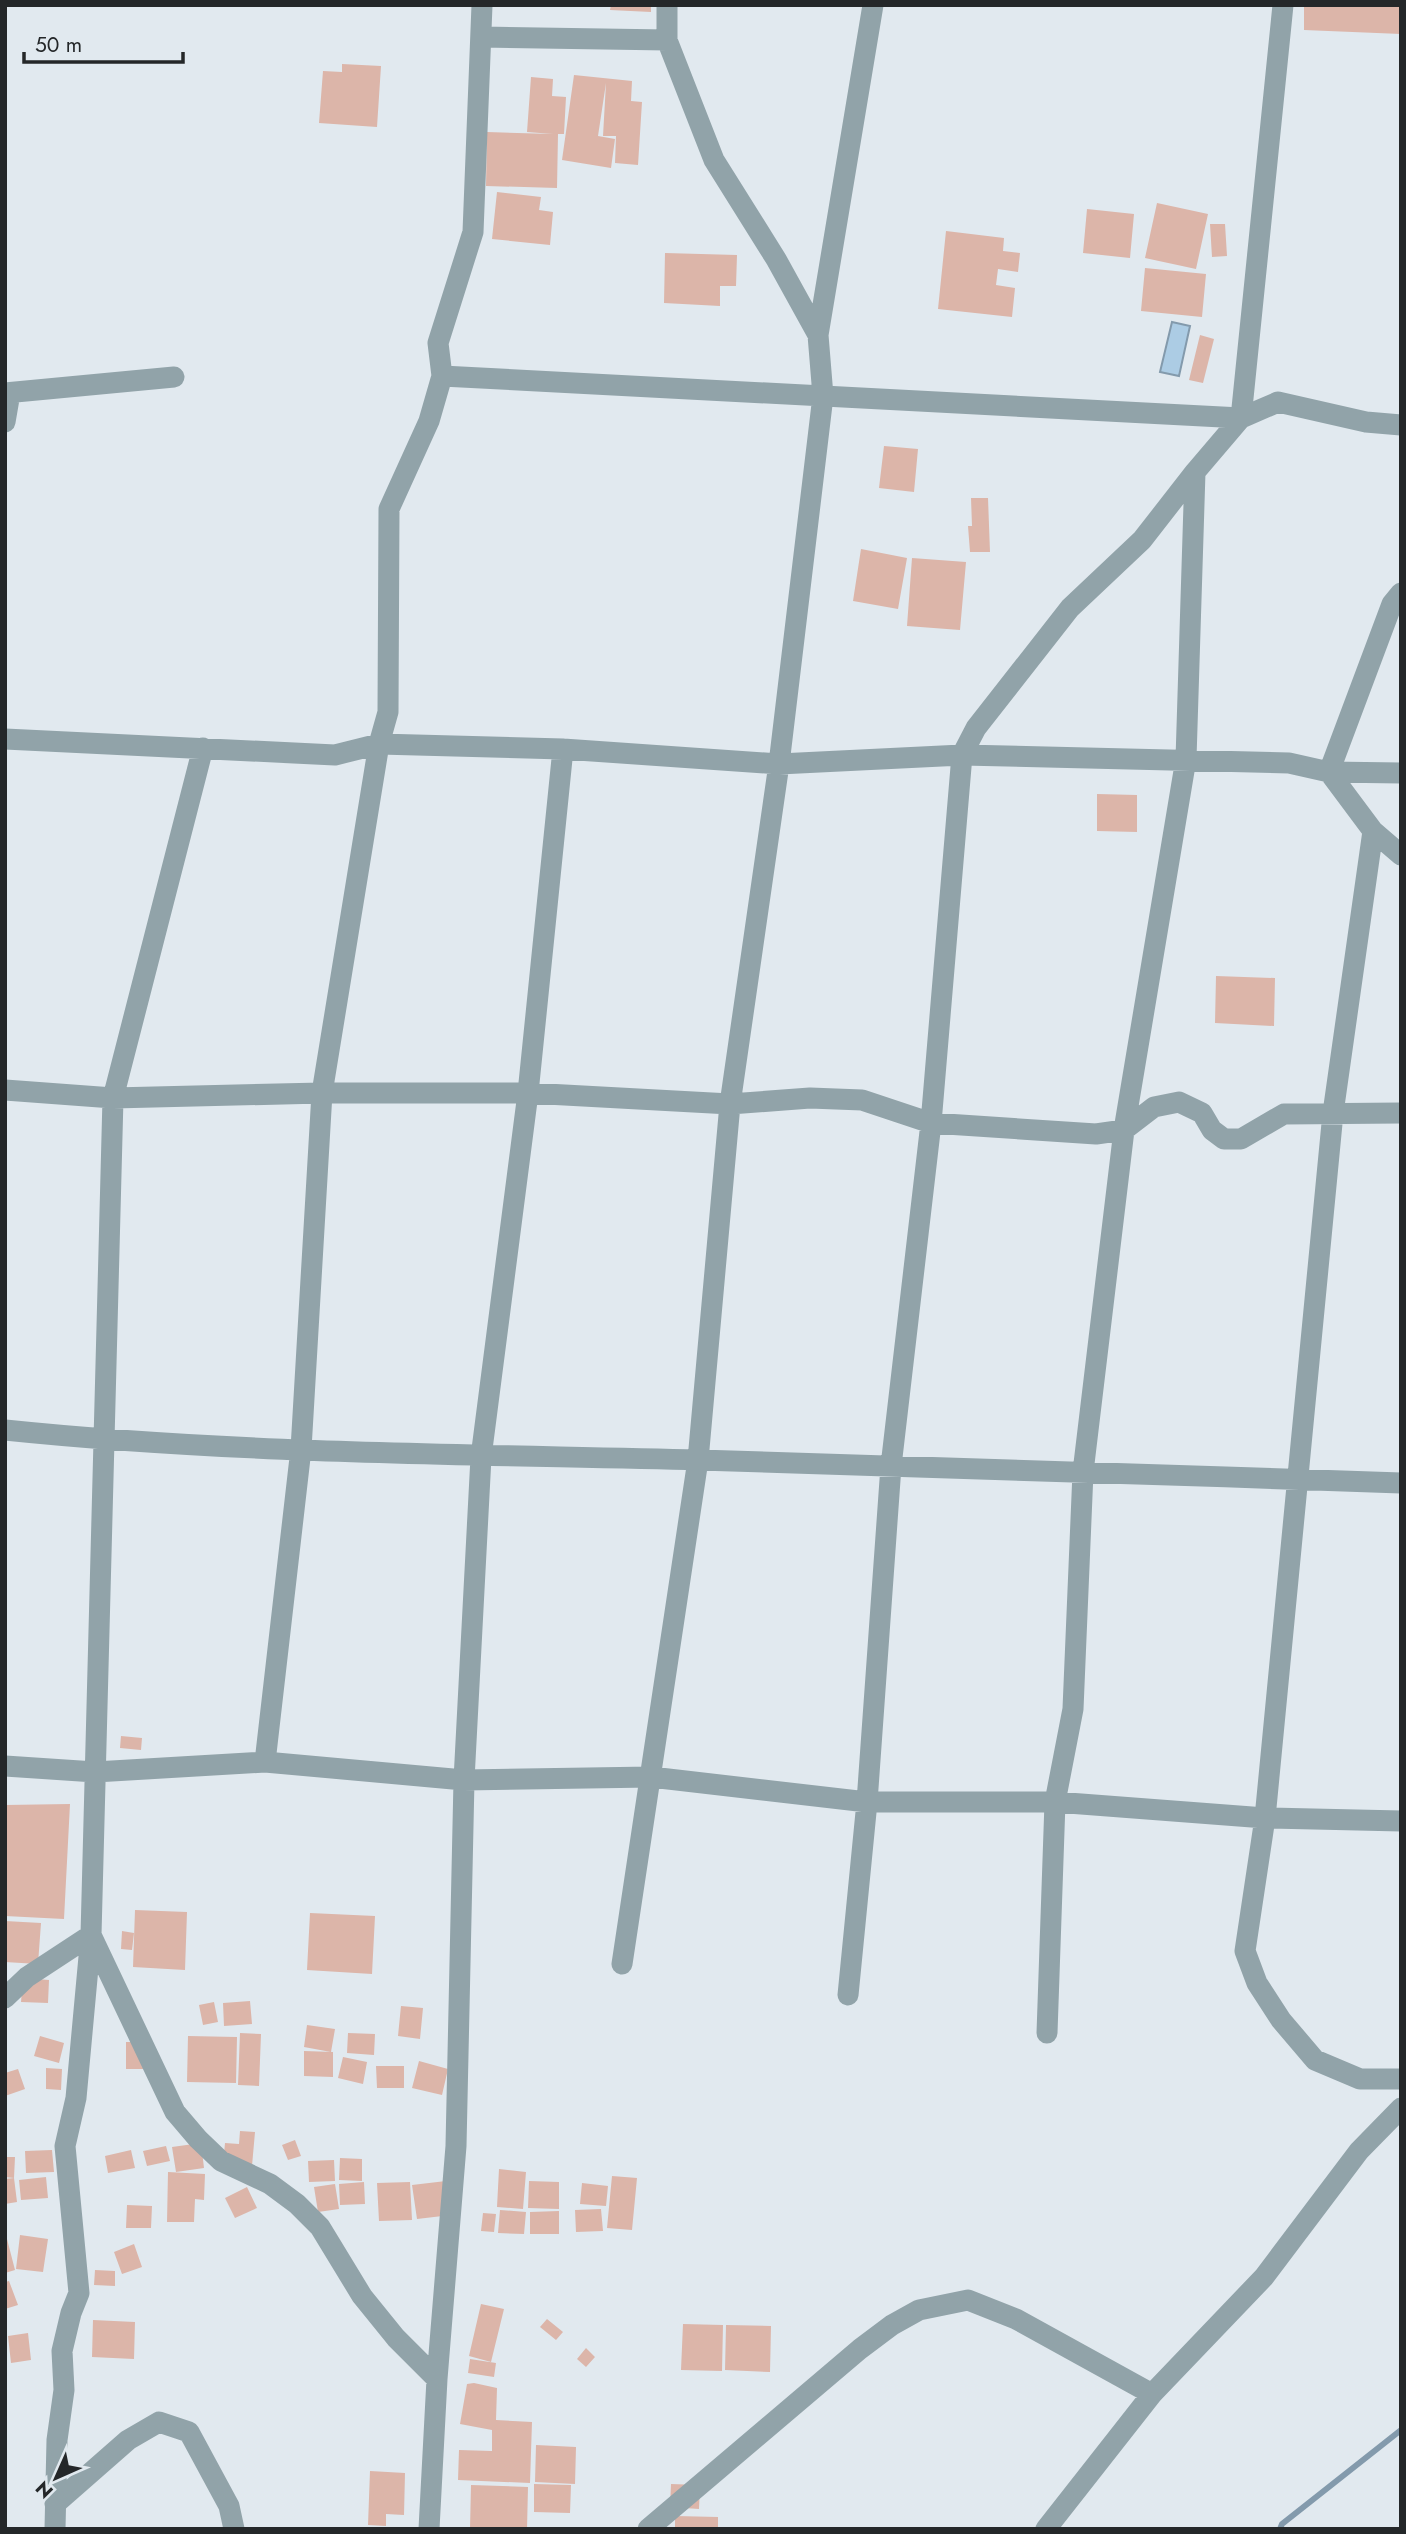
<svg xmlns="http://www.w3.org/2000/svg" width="1406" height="2534" font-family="Jost,sans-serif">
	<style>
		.water { fill: #accce4; stroke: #839aac; stroke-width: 2 }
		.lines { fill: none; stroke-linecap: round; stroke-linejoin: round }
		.stream { stroke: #839aac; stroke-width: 6 }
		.building { fill: #dcb5a9 }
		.street { stroke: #91a3a9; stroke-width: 21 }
	</style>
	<rect width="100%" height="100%" fill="#e1e9ef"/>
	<path class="water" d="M 1172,322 L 1190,326 L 1179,376 L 1160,372 Z"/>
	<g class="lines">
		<path class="stream" d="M 1280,2529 L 1282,2524 L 1401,2430"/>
	</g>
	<path class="building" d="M 611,5 L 651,5 L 651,12 L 610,10 Z
		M 1304,5 L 1401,5 L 1401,34 L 1304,30 Z
		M 342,64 L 381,66 L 377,127 L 319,123 L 323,71 L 342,72 Z
		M 574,75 L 632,81 L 631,101 L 642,102 L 638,165 L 615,163 L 616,136 L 603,136 L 606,83 L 598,136 L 615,139 L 611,168 L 562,160 Z
		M 531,77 L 553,79 L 552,96 L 566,97 L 564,134 L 558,134 L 557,188 L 486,186 L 487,132 L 553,134 L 527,132 Z
		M 497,192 L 541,197 L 539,210 L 553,212 L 550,245 L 492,239 Z
		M 1157,203 L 1208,214 L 1196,269 L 1145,258 Z
		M 1087,209 L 1134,214 L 1130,258 L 1083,253 Z
		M 1210,224 L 1225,224 L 1227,256 L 1212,257 Z
		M 946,231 L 1004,238 L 1003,251 L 1020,253 L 1018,272 L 998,269 L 996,285 L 1015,288 L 1012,317 L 938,309 Z
		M 665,253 L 737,255 L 736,286 L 720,286 L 720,306 L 664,303 Z
		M 1145,268 L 1206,274 L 1202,317 L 1141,311 Z
		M 1200,335 L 1214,339 L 1203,383 L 1189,380 Z
		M 884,446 L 918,449 L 914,492 L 879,488 Z
		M 971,498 L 988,498 L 990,552 L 970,552 L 968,526 L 972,526 Z
		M 861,549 L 907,558 L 898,609 L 853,601 Z
		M 912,558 L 966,562 L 960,630 L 907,626 Z
		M 1097,794 L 1137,795 L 1137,832 L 1097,831 Z
		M 1216,976 L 1275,978 L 1274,1026 L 1215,1023 Z
		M 121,1736 L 142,1738 L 141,1750 L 120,1748 Z
		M 70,1804 L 64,1919 L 5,1916 L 5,1805 Z
		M 135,1910 L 187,1912 L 185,1970 L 133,1967 Z
		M 310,1913 L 375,1916 L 372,1974 L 307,1970 Z
		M 5,1921 L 41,1923 L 38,1964 L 5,1962 Z
		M 122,1931 L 134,1933 L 132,1950 L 121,1949 Z
		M 23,1978 L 49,1980 L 48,2003 L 21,2002 Z
		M 250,2001 L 252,2024 L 224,2026 L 223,2003 Z
		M 214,2002 L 218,2022 L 203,2025 L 199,2005 Z
		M 401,2006 L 423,2008 L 420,2039 L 398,2036 Z
		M 307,2025 L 335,2029 L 331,2052 L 304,2047 Z
		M 240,2033 L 261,2034 L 259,2086 L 238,2085 Z
		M 348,2033 L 375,2034 L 374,2055 L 347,2053 Z
		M 40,2036 L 64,2043 L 59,2063 L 34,2056 Z
		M 188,2036 L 237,2037 L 236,2083 L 187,2082 Z
		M 126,2042 L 148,2042 L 148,2069 L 126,2069 Z
		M 304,2051 L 333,2052 L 333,2077 L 304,2076 Z
		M 343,2057 L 367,2062 L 363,2084 L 338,2078 Z
		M 419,2061 L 448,2069 L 442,2095 L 412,2088 Z
		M 376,2066 L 404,2066 L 404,2088 L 377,2088 Z
		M 46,2068 L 62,2069 L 61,2090 L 46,2089 Z
		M 18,2069 L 25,2089 L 5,2096 L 5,2073 Z
		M 240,2131 L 255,2132 L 252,2166 L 223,2165 L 225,2143 L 239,2144 Z
		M 295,2140 L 301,2156 L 288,2160 L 282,2145 Z
		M 201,2143 L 204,2168 L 176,2172 L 172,2147 Z
		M 166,2146 L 170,2161 L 147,2166 L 143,2151 Z
		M 52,2150 L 54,2172 L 26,2173 L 25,2151 Z
		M 131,2150 L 135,2168 L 108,2173 L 105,2156 Z
		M 5,2157 L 15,2157 L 14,2178 L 5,2177 Z
		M 340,2158 L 362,2159 L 362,2181 L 339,2180 Z
		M 334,2160 L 335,2181 L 309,2182 L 308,2161 Z
		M 499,2169 L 526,2172 L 523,2209 L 497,2207 Z
		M 168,2172 L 205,2174 L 204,2200 L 195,2199 L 194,2222 L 167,2222 Z
		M 612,2176 L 637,2178 L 632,2230 L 607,2228 Z
		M 46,2177 L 48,2198 L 21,2200 L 19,2180 Z
		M 14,2178 L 17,2202 L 5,2204 L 5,2179 Z
		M 446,2181 L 451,2215 L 417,2219 L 412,2185 Z
		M 529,2181 L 559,2182 L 559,2209 L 528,2208 Z
		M 364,2182 L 365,2204 L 340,2205 L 339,2184 Z
		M 410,2182 L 412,2220 L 379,2221 L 377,2183 Z
		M 582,2183 L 608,2186 L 606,2206 L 580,2204 Z
		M 335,2184 L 339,2209 L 318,2212 L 314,2187 Z
		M 247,2187 L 257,2208 L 235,2218 L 225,2198 Z
		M 127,2205 L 152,2206 L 151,2228 L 126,2228 Z
		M 601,2209 L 603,2231 L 576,2232 L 575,2210 Z
		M 500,2210 L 526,2212 L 524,2234 L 498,2233 Z
		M 559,2211 L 559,2234 L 530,2234 L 530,2212 Z
		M 483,2213 L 496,2214 L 494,2232 L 481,2231 Z
		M 20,2235 L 48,2239 L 43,2272 L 16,2269 Z
		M 5,2239 L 7,2239 L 15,2270 L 5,2273 Z
		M 134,2244 L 142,2267 L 122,2274 L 114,2252 Z
		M 95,2270 L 115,2271 L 115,2286 L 94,2285 Z
		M 9,2281 L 18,2305 L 5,2309 L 5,2282 Z
		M 481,2304 L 504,2309 L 491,2362 L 469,2356 Z
		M 547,2319 L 563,2332 L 556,2340 L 540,2327 Z
		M 93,2320 L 135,2322 L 134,2359 L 92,2357 Z
		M 683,2324 L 723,2325 L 722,2371 L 681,2370 Z
		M 726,2325 L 771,2326 L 770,2372 L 725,2370 Z
		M 28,2333 L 31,2360 L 11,2363 L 8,2336 Z
		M 586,2348 L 595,2357 L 586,2367 L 577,2359 Z
		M 470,2359 L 496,2363 L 494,2377 L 468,2373 Z
		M 474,2383 L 497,2388 L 496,2420 L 532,2422 L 530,2483 L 458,2480 L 459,2450 L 492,2451 L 492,2430 L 460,2424 L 467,2384 Z
		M 536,2445 L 576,2447 L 575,2484 L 535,2482 Z
		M 370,2471 L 405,2473 L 404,2515 L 386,2514 L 386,2526 L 368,2525 Z
		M 534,2484 L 571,2485 L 570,2513 L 534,2512 Z
		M 671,2484 L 700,2485 L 699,2509 L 670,2507 Z
		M 471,2485 L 528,2487 L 527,2529 L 470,2529 Z
		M 675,2516 L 718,2517 L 718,2529 L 675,2529 Z"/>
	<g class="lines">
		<path class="street" d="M 482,37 L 667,40
			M 818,335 L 873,5
			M 442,376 L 1241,418 L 1283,5
			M 5,393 L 174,377
			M 5,422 L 10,393
			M 1401,593 L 1392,604 L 1329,772 L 1401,773
			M 5,739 L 335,755 L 379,744 L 563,749 L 779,764 L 962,755 L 1289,763 L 1329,772 L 1373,831 L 1401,855
			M 1373,831 L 1333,1113 L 1265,1818 L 1245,1951 L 1257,1983 L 1281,2020 L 1315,2060 L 1360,2079 L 1401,2079
			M 5,1090 L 113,1098 L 322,1093 L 528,1093 L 730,1104 L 810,1098 L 862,1100 L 931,1123 L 1096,1134 L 1124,1130 L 1154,1107 L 1179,1102 L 1202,1113 L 1212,1130 L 1224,1139 L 1241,1139 L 1284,1114 L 1401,1113
			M 5,1430 C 236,1454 468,1454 699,1460 C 933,1466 1167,1475 1401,1483
			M 265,1762 L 301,1449 L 322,1093 L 379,744 L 388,712 L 389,509 L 429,421 L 442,376 L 438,343 L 473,232 L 482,5
			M 5,1766 L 95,1772 L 265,1762 L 464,1780 L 651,1777 L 867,1802 L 1055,1802 L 1265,1818 L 1401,1821
			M 622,1964 L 698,1460 L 730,1104 L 779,764 L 823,396 L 818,335 L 776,259 L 714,160 L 667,40 L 667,5
			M 848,1995 L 867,1802 L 891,1466 L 931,1123 L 962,755 L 976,728 L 1070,608 L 1142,540 L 1195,472 L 1241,418 L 1278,402 L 1366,422 L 1401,425
			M 5,1998 L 27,1977 L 91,1935 L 175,2112 L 198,2139 L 221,2161 L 270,2184 L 297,2204 L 320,2227 L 362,2296 L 396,2338 L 437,2379
			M 1047,2033 L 1055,1802 L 1073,1709 L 1083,1472 L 1124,1130 L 1186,759 L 1195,472
			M 55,2504 L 128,2440 L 159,2422 L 189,2432 L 229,2506 L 234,2529
			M 55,2529 L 57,2440 L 64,2390 L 62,2351 L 71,2313 L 79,2293 L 65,2146 L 76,2098 L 91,1935 L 113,1098 L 203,748
			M 429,2529 L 437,2379 L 456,2146 L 464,1780 L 481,1457 L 528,1093 L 563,749
			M 648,2529 L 860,2349 L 892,2325 L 919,2310 L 968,2300 L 1016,2319 L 1152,2394
			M 1046,2529 L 1152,2394 L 1264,2277 L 1359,2151 L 1401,2108"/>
	</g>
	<rect width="1406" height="2534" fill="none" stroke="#242729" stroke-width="14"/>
	<g transform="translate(56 2478) rotate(225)" stroke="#e1e9ef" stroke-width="5" paint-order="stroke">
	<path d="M0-5L12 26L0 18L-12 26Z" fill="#242729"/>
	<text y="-10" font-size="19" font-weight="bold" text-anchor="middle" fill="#242729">N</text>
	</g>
	<path d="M24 52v10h159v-10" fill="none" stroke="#242729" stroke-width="3.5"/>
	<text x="35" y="52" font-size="21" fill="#242729" stroke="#e1e9ef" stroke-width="5" paint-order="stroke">50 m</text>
</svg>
